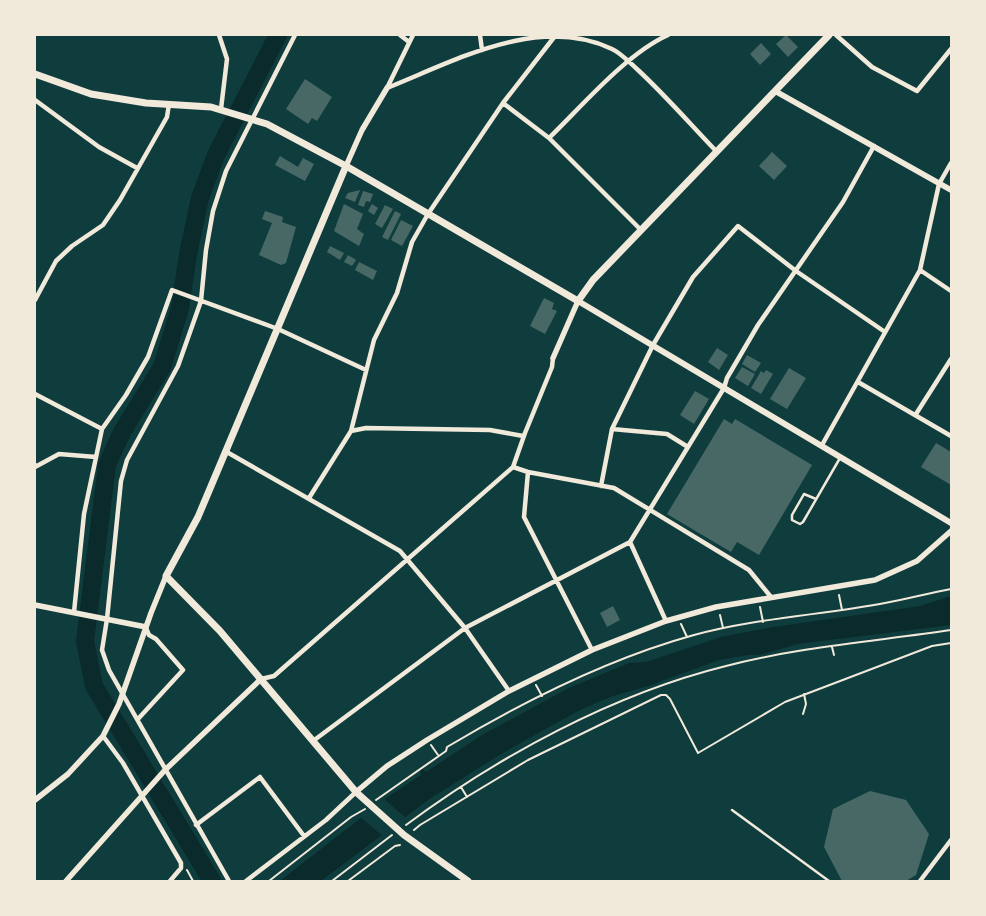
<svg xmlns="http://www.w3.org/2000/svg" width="986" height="916" font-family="'Archivo Narrow',sans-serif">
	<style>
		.water { fill: #0a2a2b }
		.pier { fill: #0f3d3e }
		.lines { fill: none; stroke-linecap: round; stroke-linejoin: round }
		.river { stroke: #0a2a2b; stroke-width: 18 }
		.building { fill: #486865 }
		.path { stroke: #f1e9da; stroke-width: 2 }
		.service { stroke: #f1e9da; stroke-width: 2.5 }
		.minor { stroke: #f1e9da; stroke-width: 4.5 }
		.tertiary { stroke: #f1e9da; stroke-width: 5.5 }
		.secondary { stroke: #f1e9da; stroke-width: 6 }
		.primary { stroke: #f1e9da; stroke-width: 7 }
	</style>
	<rect width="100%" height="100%" fill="#0f3d3e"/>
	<path class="water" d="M 951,596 L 951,625 L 797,644 L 760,655 L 748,655 L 719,660 L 648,686 L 610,697 L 580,710 L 501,754 L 428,800 L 321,881 L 280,881 L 389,796 L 421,775 L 420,770 L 422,768 L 426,772 L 482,735 L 569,688 L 629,663 L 646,662 L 721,637 L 773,627 L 920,606 Z"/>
	<path class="pier" d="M 384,799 L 407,819 L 384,837 L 360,817 Z"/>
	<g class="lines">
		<path class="river" d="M 212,881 L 94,686 L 85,641 L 107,465 L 122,432 L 162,367 L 180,308 L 188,254 L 200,198 L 216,155 L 278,35"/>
	</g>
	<path class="building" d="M 786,35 L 798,47 L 788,57 L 776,44 Z
		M 761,43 L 771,54 L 760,65 L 750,54 Z
		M 305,79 L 332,97 L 317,121 L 312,118 L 308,124 L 286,109 Z
		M 772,152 L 787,166 L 774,180 L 759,166 Z
		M 280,156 L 298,167 L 303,158 L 314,164 L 305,181 L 275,165 Z
		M 360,190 L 355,202 L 345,198 L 348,193 Z
		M 363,191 L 373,194 L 370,202 L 366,201 L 364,207 L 358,205 Z
		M 344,204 L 363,214 L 357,229 L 364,234 L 359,246 L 334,231 Z
		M 372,204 L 378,208 L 374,215 L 368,211 Z
		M 385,205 L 393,209 L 382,228 L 375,224 Z
		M 265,211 L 283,217 L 282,222 L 296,227 L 286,263 L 281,265 L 259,255 L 272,223 L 262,219 Z
		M 395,211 L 401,214 L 388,240 L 382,237 Z
		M 401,220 L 413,226 L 402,246 L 391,240 Z
		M 330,246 L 344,253 L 340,260 L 327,252 Z
		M 348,255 L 356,260 L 352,266 L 344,262 Z
		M 359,262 L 377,271 L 373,280 L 355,270 Z
		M 544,298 L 554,303 L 552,309 L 557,311 L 545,334 L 530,326 Z
		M 717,348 L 728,355 L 719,370 L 708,362 Z
		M 747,355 L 761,363 L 755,372 L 742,364 Z
		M 742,367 L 755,374 L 748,386 L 735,378 Z
		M 789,368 L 806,378 L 787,409 L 770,399 Z
		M 766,370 L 773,374 L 761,394 L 751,388 L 761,371 L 764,373 Z
		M 695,391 L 709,399 L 694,424 L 680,415 Z
		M 724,419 L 732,424 L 735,419 L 812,465 L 759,555 L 737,542 L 731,552 L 667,514 Z
		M 936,443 L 951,452 L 951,485 L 921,467 Z
		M 613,606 L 620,620 L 607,627 L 600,613 Z
		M 870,791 L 906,800 L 929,834 L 916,875 L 906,881 L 842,881 L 824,847 L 833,809 Z"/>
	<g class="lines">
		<path class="path" d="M 839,595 L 842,610
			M 760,607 L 763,622
			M 720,615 L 723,628
			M 681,624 L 687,637
			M 832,647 L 834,655
			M 536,685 L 542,696
			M 803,714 L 806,704 L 804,694
			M 431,745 L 438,755
			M 461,787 L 467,797
			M 376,800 L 446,751 L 447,747 C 524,701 607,659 694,635 C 756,618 822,615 885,603 C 907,599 929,593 951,589
			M 406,825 C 499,756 613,694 726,666 C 799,647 877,641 951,630
			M 414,830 L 420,825 L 528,760 L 661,695 L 666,695 L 670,699 L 698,753 L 785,702 L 932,646 L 951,643
			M 187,870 L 193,881
			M 269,881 L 351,817 L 365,809
			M 332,881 L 392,835
			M 348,881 L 395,846 L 400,845"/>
		<path class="service" d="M 816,499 L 804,494 L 792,515 L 792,520 L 800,524 L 803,522 L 840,458
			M 732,810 L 829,881"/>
		<path class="minor" d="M 219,35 L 227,59 L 221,109
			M 400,35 L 409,42
			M 480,35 L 482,50
			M 836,35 L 872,67 L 917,91 L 951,49
			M 387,88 C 455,61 538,14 612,49 C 621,53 630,63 638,70 C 666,96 691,125 717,152
			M 387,88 L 413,35
			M 35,100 L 99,147 L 137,168
			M 503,103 L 549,138 L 641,230
			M 549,138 C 583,105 626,54 668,35
			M 920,270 L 951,291
			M 35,300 L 56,261 L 72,246 L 103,225 L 120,200 L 167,117 L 169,104
			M 858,382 L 951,436
			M 35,394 L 102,429
			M 916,414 L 951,359
			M 612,429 L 667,434 L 688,447
			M 351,431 L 366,428 L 490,430 L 523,436
			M 822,445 L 920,270 L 939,184 L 951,163
			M 225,451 L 400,551 L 465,628 L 509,691
			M 35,465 L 35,467 L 59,454 L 96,457
			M 513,467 L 528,472 L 614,488 L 749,570 L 771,597
			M 528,472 L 524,517 L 592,650
			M 601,486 L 612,429 L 653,345 L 693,277 L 738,226 L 796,271 L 885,332
			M 309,498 L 351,431 L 374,340 L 397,293 L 412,242 L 428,214 L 503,103 L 555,36
			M 630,542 L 666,621
			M 74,612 L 84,514 L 102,429 L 126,395 L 148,357 L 172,290 L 278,329 L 366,370
			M 261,679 L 274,676 L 513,467 L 525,433 L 552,367 L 553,358
			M 138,719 L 183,670 L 156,639 L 149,635 L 146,628
			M 103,736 L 123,763 L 181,863 L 181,868 L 170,881
			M 313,741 L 465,628 L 630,542 L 724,388 L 727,378 L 758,325 L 843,202 L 874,146
			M 196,825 L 260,777 L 304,836
			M 229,881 L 109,670 L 102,650 L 107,619 L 121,481 L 127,460 L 178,366 L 201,301 L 206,250 L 213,211 L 226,171 L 295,35
			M 246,881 L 326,820 L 356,792
			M 920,881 L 951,840"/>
		<path class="tertiary" d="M 775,91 L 951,190
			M 346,166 L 362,130 L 387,88
			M 553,358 L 578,301
			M 35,605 L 146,627
			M 356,792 L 387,766 L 427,740 L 509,691 L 592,650 L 666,621 L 716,607 L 875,580 L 917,561 L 951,531
			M 35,800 L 68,774 L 103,736 L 119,704 L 151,613 L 166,576
			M 66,881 L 165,770 L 261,679"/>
		<path class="secondary" d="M 578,301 L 951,523"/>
		<path class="primary" d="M 35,74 L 91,94 L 146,103 L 211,107 L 267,124 L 346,166 L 578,301 L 593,280 L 829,35
			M 346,166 L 198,517 L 166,576 L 220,631 L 356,792 L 404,835 L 468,881"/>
	</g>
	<rect width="986" height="916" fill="none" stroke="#f1e9da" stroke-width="72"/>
</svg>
